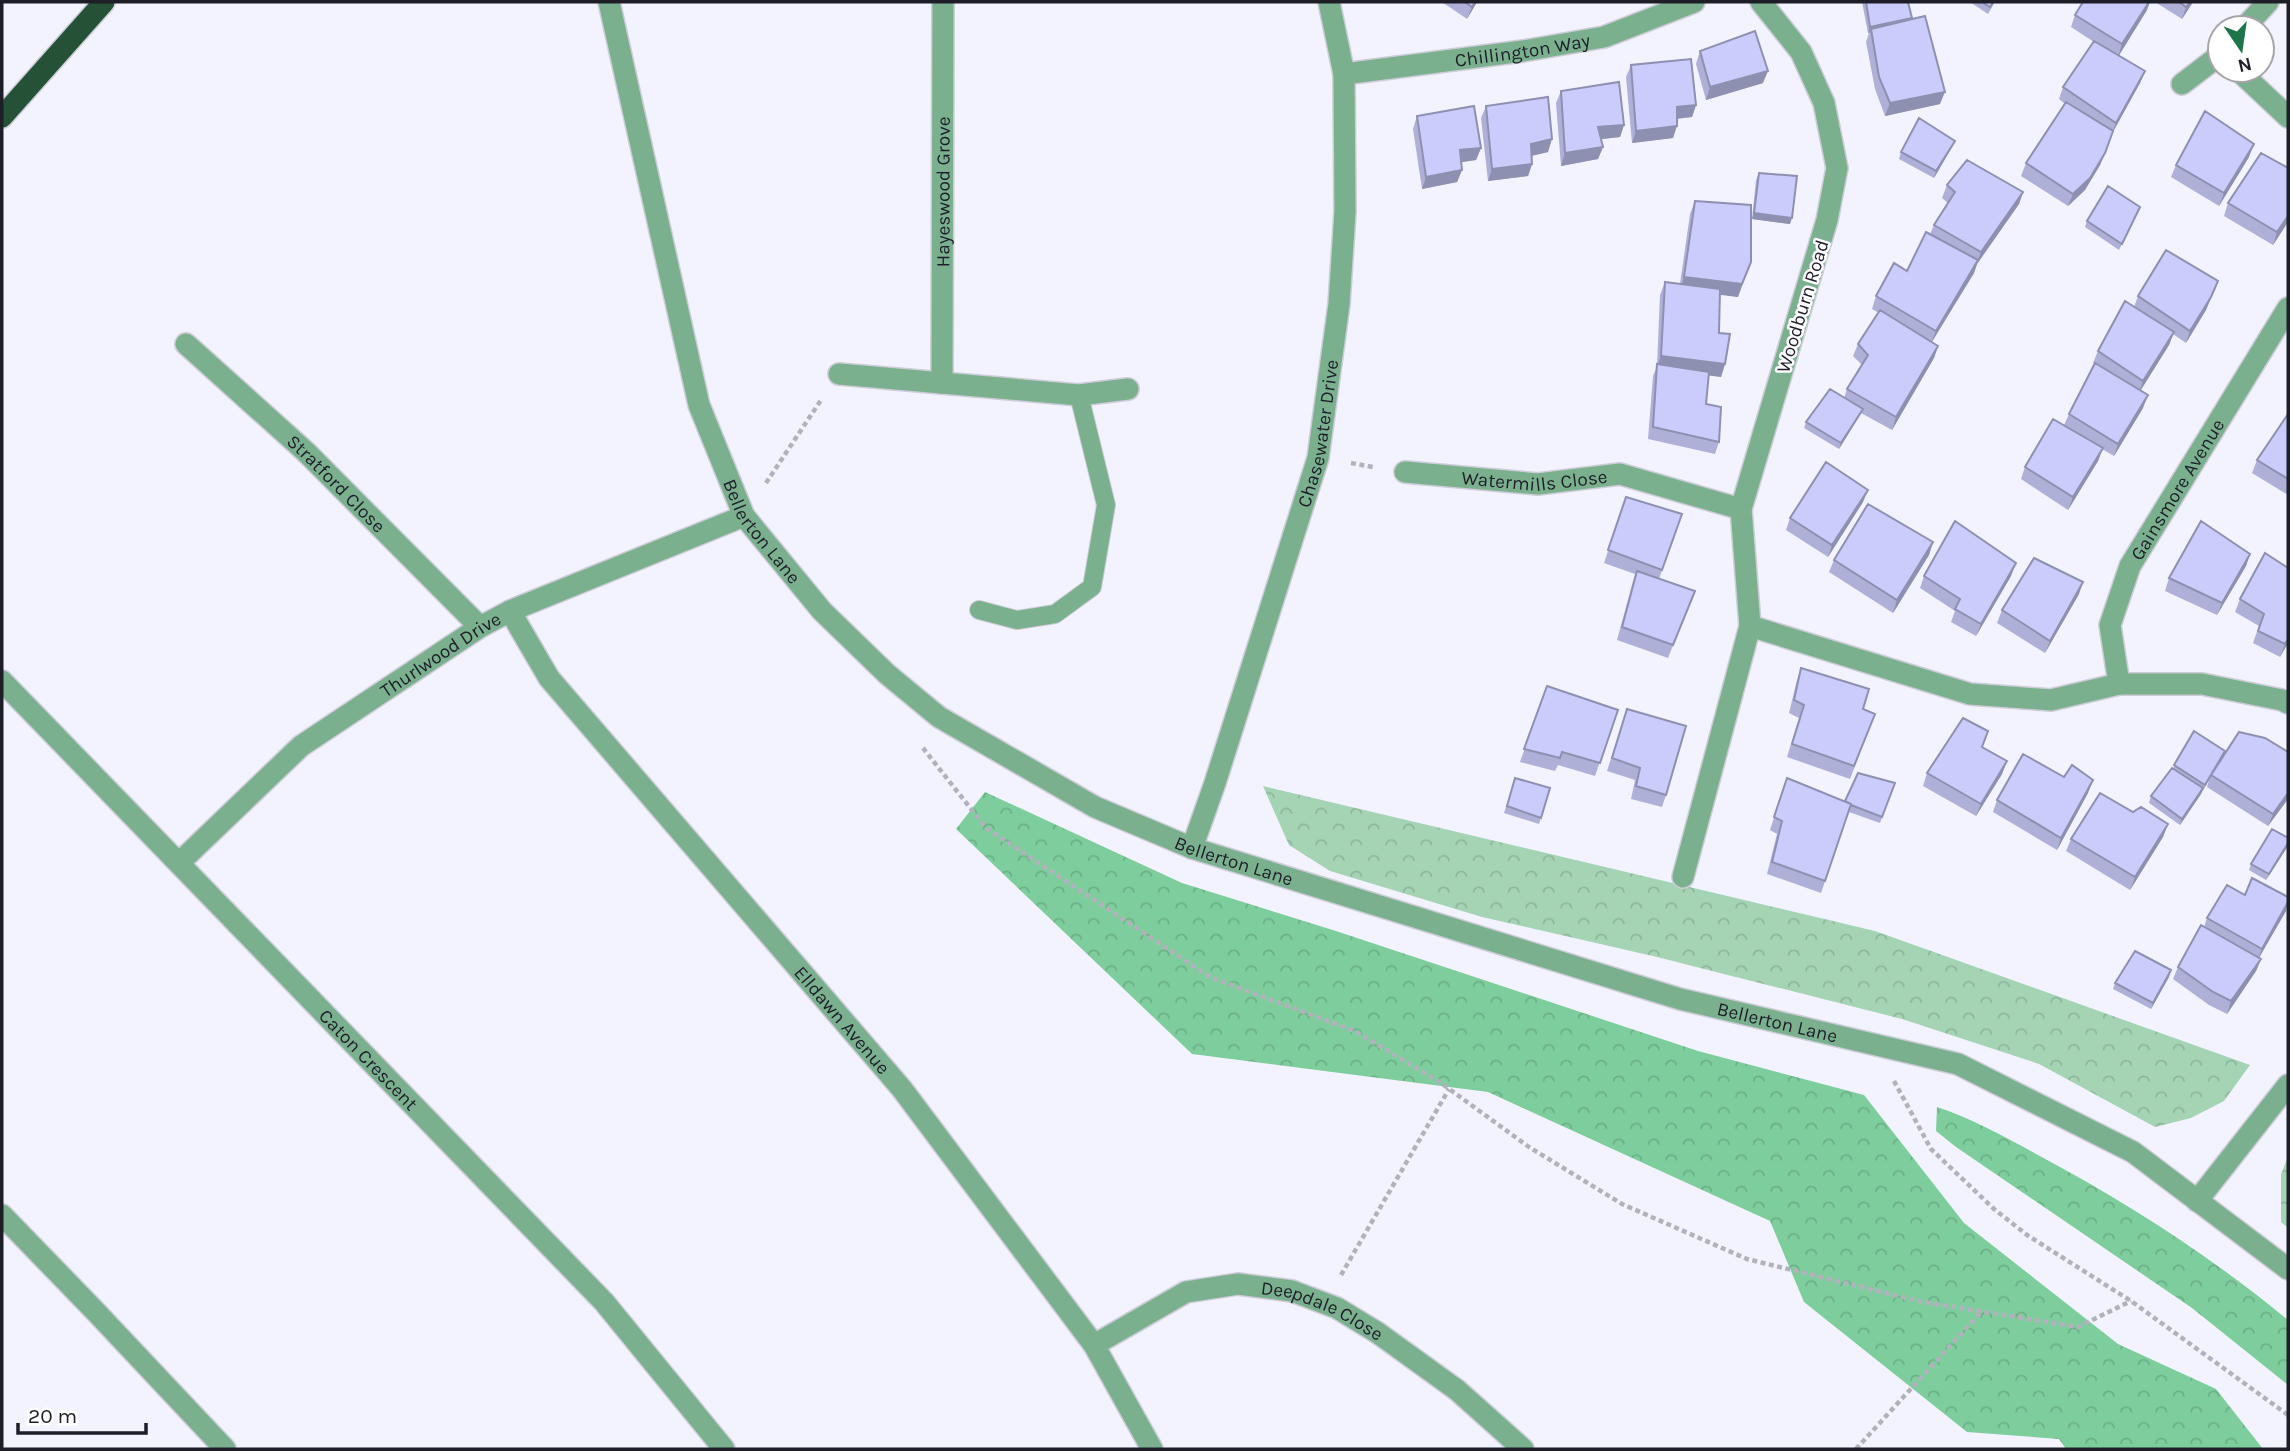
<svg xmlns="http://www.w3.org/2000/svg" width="2290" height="1451" font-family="Karla,sans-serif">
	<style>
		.forest { fill: url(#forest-crowns) }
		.park { fill: url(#park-crowns) }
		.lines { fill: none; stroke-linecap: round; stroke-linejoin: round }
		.lane-casing { stroke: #cccdd8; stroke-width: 20 }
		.street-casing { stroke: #cccdd8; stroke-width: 24 }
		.highway-casing { stroke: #cccdd8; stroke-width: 24 }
		.path { stroke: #b1b2bd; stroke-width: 4.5; stroke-dasharray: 5 3.5; stroke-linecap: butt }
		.lane { stroke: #7bb08e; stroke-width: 18 }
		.street { stroke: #7bb08e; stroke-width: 21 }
		.highway { stroke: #255137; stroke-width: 21 }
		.wall { fill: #aeb0d8 }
		.shaded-wall { fill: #8d90b0 }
		.building { fill: #cacdfb; stroke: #8d90b0; stroke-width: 2 }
		.labels { text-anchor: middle; stroke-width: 5; stroke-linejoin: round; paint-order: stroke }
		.street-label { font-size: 19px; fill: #1d1e28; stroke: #fff }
	</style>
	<defs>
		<pattern id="forest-crowns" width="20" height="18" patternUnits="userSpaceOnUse" patternTransform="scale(1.75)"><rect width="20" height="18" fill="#7ecd9d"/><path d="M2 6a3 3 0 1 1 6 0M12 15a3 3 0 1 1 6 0" fill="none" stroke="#6cb087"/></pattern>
		<pattern id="park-crowns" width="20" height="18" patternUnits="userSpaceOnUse" patternTransform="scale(1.75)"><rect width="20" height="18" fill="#a5d4b5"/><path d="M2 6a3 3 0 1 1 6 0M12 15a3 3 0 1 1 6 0" fill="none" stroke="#8eb69c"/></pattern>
	</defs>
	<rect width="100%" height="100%" fill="#f2f3ff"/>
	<path class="forest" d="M 985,792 L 1182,883 L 1336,931 L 1698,1051 L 1864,1095 L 1964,1223 L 2118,1344 L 2216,1389 L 2263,1449 L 2066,1449 L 2059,1439 L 1967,1432 L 1804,1302 L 1770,1221 L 1488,1092 L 1192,1054 L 956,829 Z
		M 1937,1107 C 1973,1119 2005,1137 2038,1155 C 2126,1202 2212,1257 2288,1320 L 2288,1385 L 2192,1308 L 1956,1147 L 1936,1131 Z"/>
	<path class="park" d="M 1263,786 L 1875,931 L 2250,1065 L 2224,1101 L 2191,1118 L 2155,1127 L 2039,1064 L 1902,1019 L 1657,957 L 1482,917 L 1330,871 L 1289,845 Z
		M 2288,1157 L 2288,1228 L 2281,1222 L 2281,1174 Z"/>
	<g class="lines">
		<defs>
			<path id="lane" d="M 979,610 L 1017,620 L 1055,614 L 1092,587 L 1106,505 L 1079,395"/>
			<g id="street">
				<path id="s1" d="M 609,2 L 699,405 L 744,516 L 822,611 L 887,674 L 939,717 L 1095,807 L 1192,848 L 1680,999 L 1958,1064 L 2133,1152 L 2288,1269"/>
				<path d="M 1761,2 L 1801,52 L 1824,103 L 1837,168 L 1827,220 L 1741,509 L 1750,626 L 1970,694 L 2051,700 L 2119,684 L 2202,684 L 2282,700 L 2288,703"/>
				<path d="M 2244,28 L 2268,2"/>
				<path d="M 2238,70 L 2288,117"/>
				<path id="s2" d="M 1344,74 L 1523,51 L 1604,37 L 1694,2"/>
				<path d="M 2182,84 L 2220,55"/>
				<path id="s3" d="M 186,344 L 306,452 L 480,627"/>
				<path d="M 839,374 L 1079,395 L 1128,389"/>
				<path id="s4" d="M 942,383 L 943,2"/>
				<path id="s5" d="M 1405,472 L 1538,484 L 1620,474 L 1741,509"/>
				<path id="s6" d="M 510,611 L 549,678 L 902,1089 L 1094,1345 L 1152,1449"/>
				<path id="s7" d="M 2,681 L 604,1302 L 724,1449"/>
				<path id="s8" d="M 2119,684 L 2110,625 L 2130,566 L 2288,308"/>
				<path id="s9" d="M 1192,848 L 1215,783 L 1318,458 L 1339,304 L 1345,212 L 1344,74 L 1329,2"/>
				<path id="s10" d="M 179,863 L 301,746 L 480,627 L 510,611 L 744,516"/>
				<path d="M 1683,877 L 1750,626"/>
				<path d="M 2197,1201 L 2288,1085"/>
				<path d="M 2,1215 L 96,1312 L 225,1449"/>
				<path id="s11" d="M 1094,1345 L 1186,1292 L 1238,1284 L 1292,1291 L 1337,1308 L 1378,1333 L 1457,1390 L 1523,1449"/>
			</g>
			<path id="highway" d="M 2,117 L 104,2"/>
		</defs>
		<use href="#lane" class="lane-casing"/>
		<use href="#street" class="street-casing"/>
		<use href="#highway" class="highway-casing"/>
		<path class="path" d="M 1351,463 L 1373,467
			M 766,483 L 821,400
			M 923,748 L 986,828 L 1210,977 L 1355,1031 L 1441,1083 L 1529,1147 L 1622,1204 L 1747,1259 L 1923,1302 L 2078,1327 L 2131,1301
			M 1894,1081 L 1931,1149 L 1994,1209 L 2027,1235 L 2131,1301 L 2288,1415
			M 1341,1275 L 1449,1089
			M 1856,1449 L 1981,1312"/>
		<use href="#lane" class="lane"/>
		<use href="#street" class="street"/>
		<use href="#highway" class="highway"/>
	</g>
	<path class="wall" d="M 1442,2 L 1477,2 L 1467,19 Z
		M 1862,2 L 1908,2 L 1911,19 L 1940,104 L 1885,116 L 1875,89 L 1866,42 L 1869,33 L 1868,33 Z
		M 1970,2 L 1995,2 L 1988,14 Z
		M 2155,2 L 2193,2 L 2182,19 Z
		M 2147,10 L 2119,55 L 2145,71 L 2140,83 L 2112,134 L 2100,165 L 2085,190 L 2068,206 L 2021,176 L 2026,163 L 2065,104 L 2059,99 L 2063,87 L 2094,42 L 2071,27 L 2075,15 Z
		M 1700,51 L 1763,83 L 1706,100 L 1696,64 Z
		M 1631,65 L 1696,105 L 1692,117 L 1677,119 L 1673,138 L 1632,143 L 1626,77 Z
		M 1561,91 L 1624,125 L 1620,137 L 1601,139 L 1603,147 L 1598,159 L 1561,166 L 1556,103 Z
		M 1486,106 L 1548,152 L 1532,156 L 1532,164 L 1528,176 L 1488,181 L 1481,118 Z
		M 1417,116 L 1481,148 L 1476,160 L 1461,162 L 1462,170 L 1457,182 L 1422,189 L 1413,129 Z
		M 1955,141 L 1952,147 L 1934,178 L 1899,159 L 1901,152 Z
		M 2249,157 L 2219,206 L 2171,177 L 2176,165 Z
		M 1759,173 L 1790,224 L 1752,219 L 1756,180 Z
		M 1947,185 L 2023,192 L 2019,204 L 1977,264 L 1974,273 L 1932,342 L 1938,346 L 1934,358 L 1892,430 L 1861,413 L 1839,449 L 1804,428 L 1806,422 L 1844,398 L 1847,389 L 1862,365 L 1853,356 L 1858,344 L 1879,313 L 1872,309 L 1876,296 L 1907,271 L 1930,234 L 1934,225 L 1948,203 L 1942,198 Z
		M 1695,201 L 1738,297 L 1720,294 L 1719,333 L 1725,364 L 1721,377 L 1709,375 L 1706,404 L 1719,442 L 1715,454 L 1648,439 L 1653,376 L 1657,366 L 1660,295 L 1665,282 L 1680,284 L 1690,214 Z
		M 2228,203 L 2288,222 L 2273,245 L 2224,216 Z
		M 2140,207 L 2119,250 L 2085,227 L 2087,221 Z
		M 2218,281 L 2206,310 L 2186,343 L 2173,334 L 2169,345 L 2140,391 L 2143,408 L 2114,456 L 2102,449 L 2098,461 L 2068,510 L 2021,479 L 2025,467 L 2064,425 L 2069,414 L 2095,364 L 2093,363 L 2098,351 L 2134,307 L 2138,296 Z
		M 2288,414 L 2288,495 L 2252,473 L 2257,460 Z
		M 1863,502 L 1828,557 L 1786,530 L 1790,518 Z
		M 1622,509 L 1682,514 L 1659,579 L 1695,591 L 1668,658 L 1617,640 L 1635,574 L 1604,563 Z
		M 1933,542 L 1929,555 L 1893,613 L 1829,572 L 1834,560 Z
		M 2265,553 L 2288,643 L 2280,657 L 2253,643 L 2259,626 L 2235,612 L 2240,599 Z
		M 2250,554 L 2246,566 L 2217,615 L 2165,591 L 2169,578 Z
		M 1924,576 L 2011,576 L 1976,636 L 1951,622 L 1955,611 L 1920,588 Z
		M 2079,594 L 2045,653 L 1997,623 L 2002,610 Z
		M 1801,668 L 1863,709 L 1875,714 L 1850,779 L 1787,757 L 1799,718 L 1789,713 L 1797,680 Z
		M 1547,686 L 1618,710 L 1595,776 L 1558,765 L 1555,771 L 1520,762 Z
		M 1627,709 L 1666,795 L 1662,807 L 1631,799 L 1635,780 L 1607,771 Z
		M 1982,747 L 2007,761 L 2002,774 L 1976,816 L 1923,786 L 1927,773 Z
		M 2288,752 L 2288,799 L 2268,826 L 2207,787 L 2209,780 L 2201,794 L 2180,825 L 2149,803 L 2151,796 L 2173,769 L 2174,765 L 2224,756 Z
		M 1515,778 L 1541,818 L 1539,824 L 1504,813 Z
		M 1787,778 L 1845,801 L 1895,783 L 1880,823 L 1849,812 L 1821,893 L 1767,874 L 1777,834 L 1770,830 Z
		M 2088,793 L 2057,850 L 1993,812 L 1997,800 Z
		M 2133,812 L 2168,824 L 2163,837 L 2130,890 L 2066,851 L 2071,839 Z
		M 2288,838 L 2288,846 L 2266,880 L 2249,870 L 2251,864 Z
		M 2245,895 L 2286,911 L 2259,958 L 2261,959 L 2256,971 L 2227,1014 L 2209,1005 L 2173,979 L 2178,967 L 2204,927 L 2207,918 Z
		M 2169,977 L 2151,1009 L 2113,989 L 2115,983 Z"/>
	<path class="shaded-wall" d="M 1475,2 L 1477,2 L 1467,19 L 1472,7 Z
		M 2149,2 L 2150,2 L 2147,10 L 2118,57 L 2122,44 Z
		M 2190,2 L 2193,2 L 2182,19 L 2186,7 Z
		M 1912,18 L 1910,24 L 1871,29 L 1869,33 L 1868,33 L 1870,27 Z
		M 1768,71 L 1763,83 L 1706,100 L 1710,87 Z
		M 2145,71 L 2140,83 L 2111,135 L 2116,123 Z
		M 1945,92 L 1940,104 L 1885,116 L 1890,103 Z
		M 1696,105 L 1692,117 L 1672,119 L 1677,107 Z
		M 1624,125 L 1620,137 L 1594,140 L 1598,127 Z
		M 1677,126 L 1673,138 L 1632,143 L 1636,131 Z
		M 1552,139 L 1548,152 L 1526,157 L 1531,144 Z
		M 1955,141 L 1952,147 L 1934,178 L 1936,171 Z
		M 2254,144 L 2249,157 L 2219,206 L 2224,193 Z
		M 1603,147 L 1598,159 L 1561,166 L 1565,153 Z
		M 1481,148 L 1476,160 L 1456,163 L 1460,150 Z
		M 2105,153 L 2100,165 L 2085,190 L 2068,206 L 2073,194 Z
		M 1532,164 L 1528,176 L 1488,181 L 1492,169 Z
		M 1462,170 L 1457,182 L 1422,189 L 1426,177 Z
		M 2023,192 L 2019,204 L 1977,264 L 1974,273 L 1931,343 L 1936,331 L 1977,262 L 1981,252 Z
		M 1754,213 L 1792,218 L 1790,224 L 1752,219 Z
		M 2288,216 L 2288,222 L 2273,245 L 2277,232 Z
		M 1751,262 L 1738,297 L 1680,290 L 1684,277 Z
		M 2218,281 L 2206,310 L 2186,343 L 2190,331 Z
		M 2174,332 L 2169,345 L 2139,393 L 2143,381 Z
		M 1938,346 L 1934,358 L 1892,430 L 1896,417 Z
		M 1661,356 L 1725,364 L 1721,377 L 1656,369 Z
		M 2148,395 L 2143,408 L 2114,456 L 2118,444 Z
		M 1863,409 L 1860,415 L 1839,449 L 1841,443 Z
		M 2103,448 L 2098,461 L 2068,510 L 2073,497 Z
		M 1868,490 L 1863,502 L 1828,557 L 1832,545 Z
		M 1933,542 L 1929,555 L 1893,613 L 1897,600 Z
		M 2250,554 L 2246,566 L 2217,615 L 2222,603 Z
		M 2016,563 L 2011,576 L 1976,636 L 1981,624 Z
		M 2083,582 L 2079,594 L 2045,653 L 2050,641 Z
		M 2288,639 L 2288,643 L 2280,657 L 2285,644 Z
		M 2007,761 L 2002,774 L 1976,816 L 1981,804 Z
		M 2093,780 L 2088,793 L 2057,850 L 2061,838 Z
		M 2203,788 L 2201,794 L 2180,825 L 2182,819 Z
		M 2288,793 L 2288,799 L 2268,826 L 2273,814 Z
		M 2168,824 L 2163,837 L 2130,890 L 2135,877 Z
		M 2288,843 L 2288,846 L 2266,880 L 2269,874 Z
		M 2288,902 L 2286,911 L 2257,961 L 2262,949 Z
		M 2261,959 L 2256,971 L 2227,1014 L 2231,1001 Z
		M 2171,970 L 2169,977 L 2151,1009 L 2153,1003 Z"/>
	<path class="building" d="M 1465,2 L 1475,2 L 1472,7 Z
		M 1866,2 L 1908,2 L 1912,18 L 1870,27 Z
		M 1982,2 L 1993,2 L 1990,7 Z
		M 2083,2 L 2149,2 L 2122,44 L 2075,15 Z
		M 2179,2 L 2190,2 L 2186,7 Z
		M 1925,16 L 1945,92 L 1890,103 L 1879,77 L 1871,29 Z
		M 1755,31 L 1768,71 L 1710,87 L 1700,51 Z
		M 2094,41 L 2145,71 L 2116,123 L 2063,87 Z
		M 1691,59 L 1696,105 L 1677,107 L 1677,126 L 1636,131 L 1631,65 Z
		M 1619,82 L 1624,125 L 1598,127 L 1603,147 L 1565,153 L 1561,91 Z
		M 1548,97 L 1552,139 L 1531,144 L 1532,164 L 1492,169 L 1486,106 Z
		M 2066,102 L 2113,131 L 2105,153 L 2090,178 L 2073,194 L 2026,163 Z
		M 1474,106 L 1481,148 L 1460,150 L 1462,170 L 1426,177 L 1417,116 Z
		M 2205,111 L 2254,144 L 2224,193 L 2176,165 Z
		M 1919,118 L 1955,141 L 1936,171 L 1901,152 Z
		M 2261,153 L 2288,168 L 2288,216 L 2277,232 L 2228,203 Z
		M 1967,160 L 2023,192 L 1981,252 L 1934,225 L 1955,192 L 1947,185 Z
		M 1759,173 L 1797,176 L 1792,218 L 1754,213 Z
		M 2108,186 L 2140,207 L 2122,244 L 2087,221 Z
		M 1695,201 L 1751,205 L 1751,262 L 1742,284 L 1684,277 Z
		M 1926,232 L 1978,260 L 1936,331 L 1876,296 L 1894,263 L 1907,271 Z
		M 2166,250 L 2218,281 L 2211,297 L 2190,331 L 2138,296 Z
		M 1665,282 L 1720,289 L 1719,333 L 1730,334 L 1725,364 L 1661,356 Z
		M 2125,301 L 2174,332 L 2143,381 L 2098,351 Z
		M 1880,310 L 1938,346 L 1896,417 L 1847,389 L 1868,355 L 1858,344 Z
		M 2095,363 L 2148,395 L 2118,444 L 2069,414 Z
		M 1657,364 L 1709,372 L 1706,404 L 1721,407 L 1719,442 L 1653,427 Z
		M 1830,389 L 1863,409 L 1841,443 L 1806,422 Z
		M 2288,414 L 2288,479 L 2257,460 Z
		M 2053,419 L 2103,448 L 2073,497 L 2025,467 Z
		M 1826,462 L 1868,490 L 1832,545 L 1790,518 Z
		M 1626,497 L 1682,514 L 1662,570 L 1608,550 Z
		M 1868,504 L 1933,542 L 1897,600 L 1834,560 Z
		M 1955,521 L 2016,563 L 1981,624 L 1955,609 L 1960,599 L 1924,576 Z
		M 2201,521 L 2250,554 L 2222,603 L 2169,578 Z
		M 2265,553 L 2288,568 L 2288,639 L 2285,644 L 2258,631 L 2264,614 L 2240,599 Z
		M 2034,558 L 2083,582 L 2050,641 L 2002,610 Z
		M 1637,571 L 1695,591 L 1673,645 L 1622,627 Z
		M 1801,668 L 1869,689 L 1863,709 L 1875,714 L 1854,766 L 1792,744 L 1804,705 L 1794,700 Z
		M 1547,686 L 1618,710 L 1600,763 L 1562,752 L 1560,758 L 1524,749 Z
		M 1627,709 L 1686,726 L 1666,795 L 1636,786 L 1640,768 L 1612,758 Z
		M 1963,718 L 1988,731 L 1982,747 L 2007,761 L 1981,804 L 1927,773 Z
		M 2194,731 L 2225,751 L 2205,785 L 2174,765 Z
		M 2239,732 L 2265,738 L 2288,752 L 2288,793 L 2273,814 L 2211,775 Z
		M 2023,754 L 2064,777 L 2072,765 L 2093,780 L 2061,838 L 1997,800 Z
		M 2172,768 L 2203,788 L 2182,819 L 2151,796 Z
		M 1858,773 L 1895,783 L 1882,817 L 1851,805 L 1851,804 L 1845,801 Z
		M 1515,778 L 1550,788 L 1541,818 L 1507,806 Z
		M 1787,778 L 1851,804 L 1825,881 L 1772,862 L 1782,821 L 1774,817 Z
		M 2100,793 L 2133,812 L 2141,807 L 2168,824 L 2135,877 L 2071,839 Z
		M 2272,829 L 2288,838 L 2288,843 L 2269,874 L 2251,864 Z
		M 2252,878 L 2288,897 L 2288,902 L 2262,949 L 2207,918 L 2227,885 L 2245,895 Z
		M 2201,925 L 2261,959 L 2231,1001 L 2213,992 L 2178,967 Z
		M 2135,951 L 2171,970 L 2153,1003 L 2115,983 Z"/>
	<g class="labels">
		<g class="street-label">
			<text dy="7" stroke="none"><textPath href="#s2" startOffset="180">Chillington Way</textPath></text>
			<text dy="7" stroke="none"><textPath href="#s4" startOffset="191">Hayeswood Grove</textPath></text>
			<text transform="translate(1802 306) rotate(-73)" y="7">Woodburn Road</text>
			<text dy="7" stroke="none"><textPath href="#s9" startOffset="434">Chasewater Drive</textPath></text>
			<text dy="7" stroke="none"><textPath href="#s5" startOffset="130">Watermills Close</textPath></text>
			<text dy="7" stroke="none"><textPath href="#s3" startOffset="205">Stratford Close</textPath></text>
			<text dy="7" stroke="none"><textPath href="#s8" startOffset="212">Gainsmore Avenue</textPath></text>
			<text dy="7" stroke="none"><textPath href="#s1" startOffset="555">Bellerton Lane</textPath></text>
			<text dy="7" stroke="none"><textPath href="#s10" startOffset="336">Thurlwood Drive</textPath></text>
			<text dy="7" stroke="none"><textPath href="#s1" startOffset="1143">Bellerton Lane</textPath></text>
			<text dy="7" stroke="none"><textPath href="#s6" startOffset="528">Elldawn Avenue</textPath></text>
			<text dy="7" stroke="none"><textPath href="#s1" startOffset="1710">Bellerton Lane</textPath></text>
			<text dy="7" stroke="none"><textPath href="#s7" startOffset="527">Caton Crescent</textPath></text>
			<text dy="7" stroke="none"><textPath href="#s11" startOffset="248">Deepdale Close</textPath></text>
		</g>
	</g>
	<rect width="2290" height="1451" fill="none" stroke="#1d1e28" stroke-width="7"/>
	<g transform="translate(2241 49) rotate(167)"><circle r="33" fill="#ffffff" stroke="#a5a5a9" stroke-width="2"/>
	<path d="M0-5L12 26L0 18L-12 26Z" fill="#1e7549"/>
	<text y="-10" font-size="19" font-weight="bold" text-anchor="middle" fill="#1d1e28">N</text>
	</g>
	<path d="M18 1423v10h128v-10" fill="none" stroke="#1d1e28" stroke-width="3.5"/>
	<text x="28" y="1423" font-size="21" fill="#1d1e28" stroke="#ffffff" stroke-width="5" paint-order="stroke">20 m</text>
</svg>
